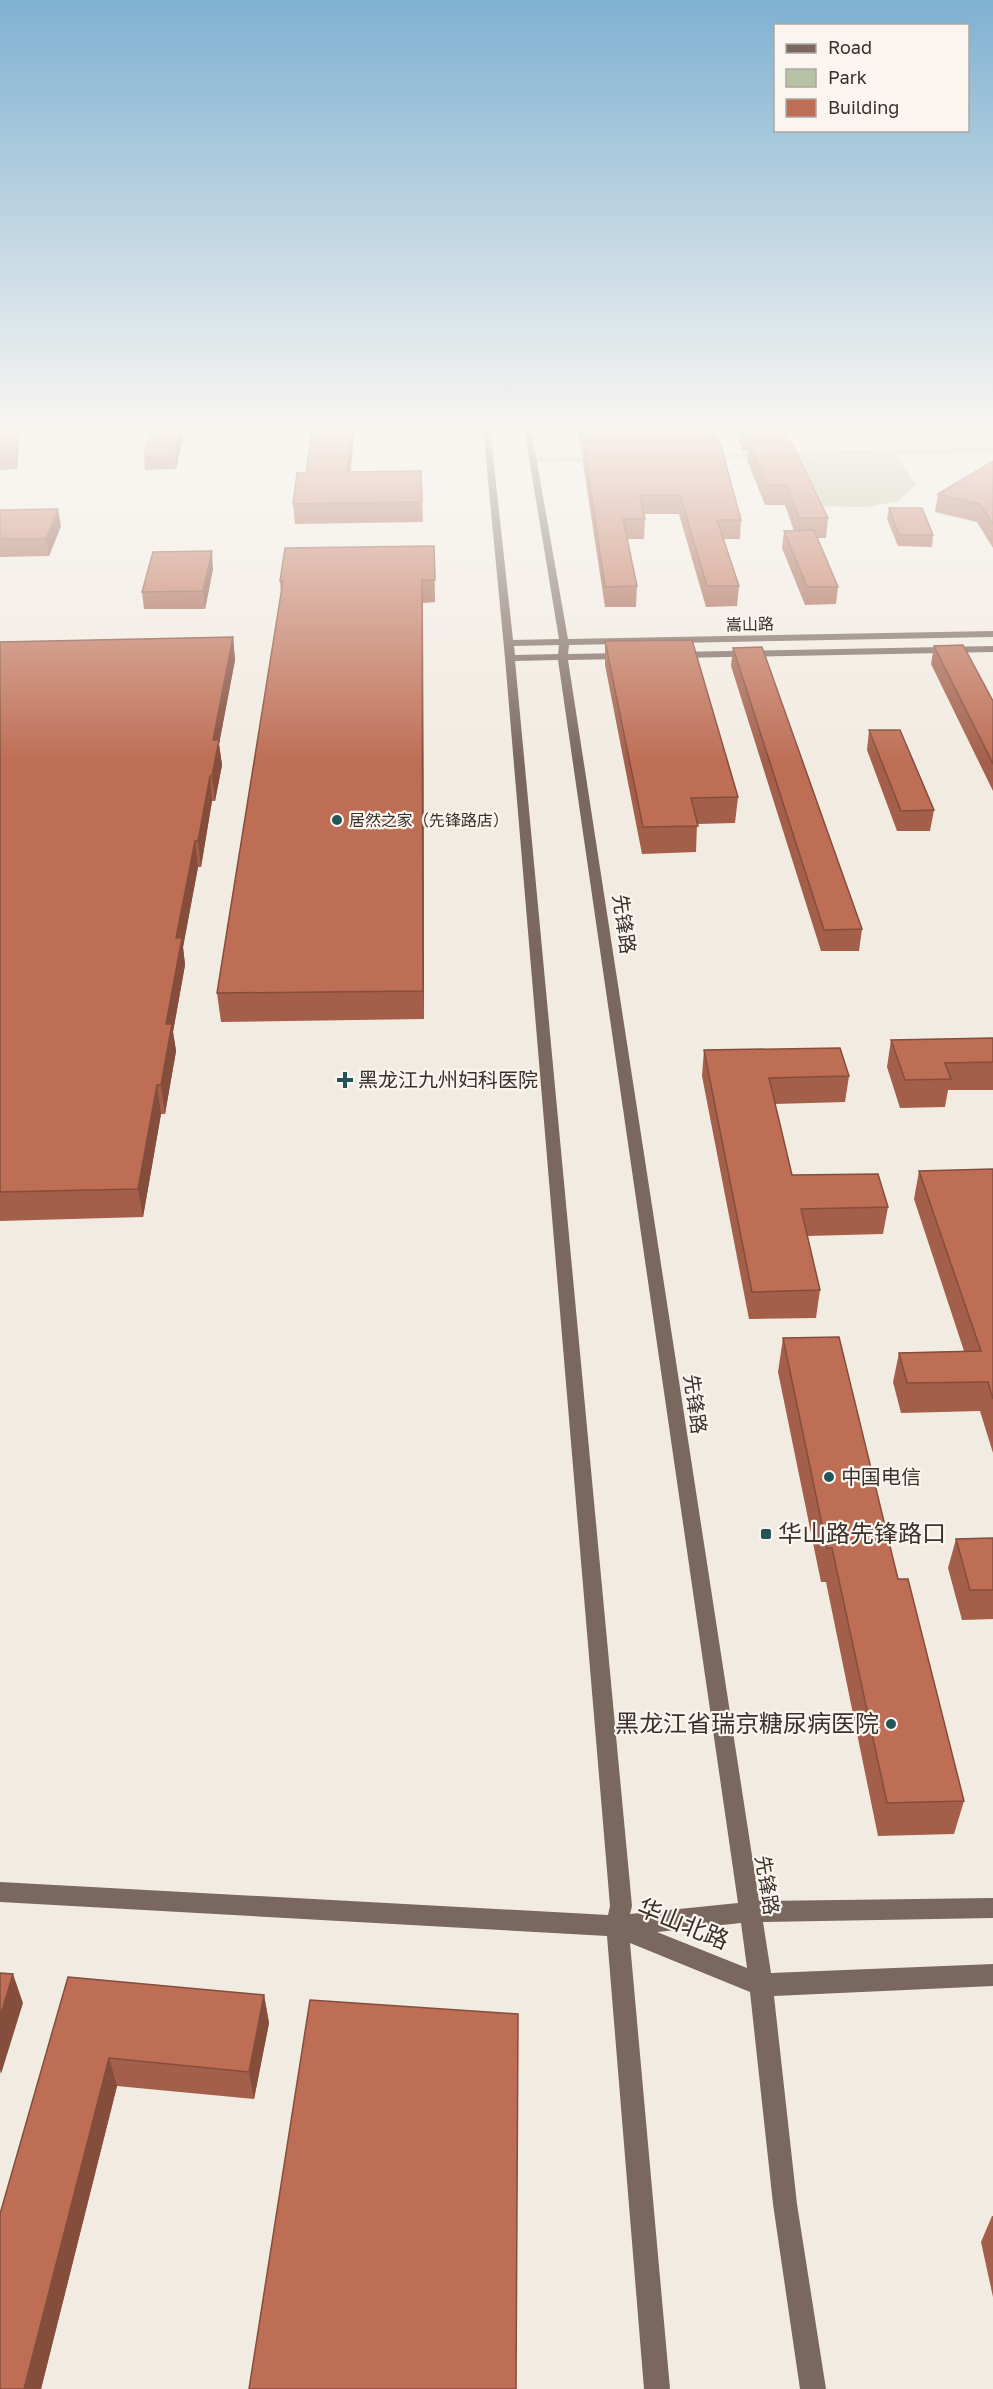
<svg xmlns="http://www.w3.org/2000/svg" width="993" height="2389" font-family="'Golos Text','Noto Sans SC',sans-serif">
	<style>
		.green { fill: #b7c1a3 }
		.lines { fill: none; stroke-linecap: round; stroke-linejoin: round }
		.minor { fill: #cabbaf; fill-rule: evenodd }
		.major { fill: #7a685f; fill-rule: evenodd }
		.wall { fill: #a35f49 }
		.shaded-wall { fill: #854d3c }
		.building { fill: #be6e55; stroke: #854d3c; stroke-width: 1.5 }
		.poi-dot { fill: #245659; stroke: #faf5ef; stroke-width: 2 }
		.labels { text-anchor: middle; stroke-width: 4.5; stroke-linejoin: round; paint-order: stroke }
		.far-street-label { font-size: 16px; fill: #3a302c; stroke: #faf5ef }
		.far-poi-label { font-size: 16px; fill: #3a302c; stroke: #faf5ef; text-anchor: start }
		.street-label { font-size: 20px; fill: #3a302c; stroke: #faf5ef }
		.poi-label { font-size: 20px; fill: #3a302c; stroke: #faf5ef; text-anchor: start }
		.near-poi-label { font-size: 24px; fill: #3a302c; stroke: #faf5ef; text-anchor: start }
		.near-street-label { font-size: 24px; fill: #3a302c; stroke: #faf5ef }
	</style>
	<rect width="100%" height="100%" fill="#f2ebe2"/>
	<path class="green" d="M 895,455 L 916,485 L 898,501 L 866,507 L 816,506 L 793,457 Z"/>
	<g class="lines">
		<path class="minor" d="M 993,448 L 993,452 L 705,458 L 701,456 L 705,454 Z
			M 603,456 L 606,460 L 531,462 L 527,460 L 531,458 Z"/>
		<path class="major" d="M 483,428 L 490,428 L 513,640 L 559,639 L 524,428 L 531,428 L 568,639 L 993,631 L 993,637 L 569,645 L 568,654 L 624,653 L 629,656 L 624,659 L 568,660 L 759,1901 L 993,1898 L 993,1918 L 763,1922 L 771,1973 L 993,1964 L 993,1986 L 774,1996 L 797,2204 L 826,2389 L 800,2389 L 773,2204 L 750,1992 L 630,1943 L 670,2389 L 644,2389 L 607,1936 L 0,1902 L 0,1882 L 608,1915 L 610,1906 L 505,658 ZM 559,645 L 558,654 L 515,655 L 514,646 ZM 558,660 L 738,1903 L 630,1914 L 632,1906 L 515,661 ZM 741,1923 L 747,1968 L 657,1932 Z
			M 993,646 L 993,652 L 678,658 L 673,655 L 678,652 Z"/>
	</g>
	<path class="wall" d="M 0,428 L 20,428 L 17,469 L 0,470 Z
		M 185,428 L 176,469 L 145,470 L 144,456 Z
		M 313,428 L 353,428 L 354,438 L 350,472 L 421,471 L 423,522 L 295,524 L 293,504 L 306,473 Z
		M 577,428 L 715,428 L 714,428 L 717,438 L 717,442 L 741,520 L 740,539 L 724,539 L 739,586 L 737,606 L 706,607 L 679,514 L 644,514 L 645,519 L 644,539 L 627,539 L 637,586 L 636,607 L 605,607 L 583,463 L 584,455 L 582,455 Z
		M 734,428 L 781,428 L 786,436 L 785,440 L 828,518 L 826,538 L 817,538 L 838,587 L 836,604 L 805,605 L 782,548 L 784,531 L 794,531 L 785,505 L 765,505 L 747,460 L 748,451 L 743,451 Z
		M 993,461 L 993,548 L 977,522 L 935,512 L 938,494 Z
		M 889,508 L 933,535 L 932,547 L 898,546 L 887,519 Z
		M 0,512 L 61,526 L 49,556 L 0,557 Z
		M 434,546 L 435,602 L 423,603 L 424,1019 L 221,1022 L 217,993 L 281,594 L 280,581 Z
		M 213,569 L 205,609 L 144,609 L 142,592 Z
		M 233,637 L 235,660 L 219,744 L 222,765 L 215,801 L 212,801 L 201,867 L 198,867 L 183,947 L 185,965 L 173,1032 L 176,1051 L 165,1114 L 161,1114 L 143,1217 L 0,1221 L 0,642 Z
		M 605,641 L 738,797 L 735,823 L 697,824 L 696,852 L 642,854 L 605,665 Z
		M 934,646 L 993,701 L 993,791 L 931,664 Z
		M 733,648 L 862,929 L 859,951 L 821,951 L 731,666 Z
		M 869,730 L 934,810 L 930,831 L 897,831 L 867,750 Z
		M 993,1038 L 993,1090 L 948,1090 L 945,1107 L 900,1108 L 887,1067 L 891,1040 Z
		M 704,1050 L 849,1076 L 845,1102 L 775,1104 L 792,1175 L 888,1207 L 883,1234 L 807,1236 L 820,1290 L 816,1318 L 749,1319 L 702,1076 Z
		M 993,1169 L 993,1453 L 980,1411 L 901,1413 L 893,1382 L 899,1353 L 964,1351 L 914,1199 L 919,1171 Z
		M 783,1338 L 964,1801 L 954,1834 L 878,1836 L 826,1582 L 821,1582 L 778,1372 Z
		M 993,1538 L 993,1619 L 962,1620 L 948,1568 L 956,1539 Z
		M 68,1977 L 264,1995 L 269,2023 L 254,2099 L 117,2086 L 41,2389 L 0,2389 Z
		M 992,2216 L 993,2216 L 993,2297 L 981,2242 Z"/>
	<path class="shaded-wall" d="M 16,428 L 20,428 L 17,469 L 15,453 Z
		M 181,428 L 185,428 L 176,469 L 174,455 Z
		M 352,428 L 353,428 L 354,438 L 348,492 L 347,472 Z
		M 58,509 L 61,526 L 49,556 L 46,539 Z
		M 212,551 L 213,569 L 205,609 L 203,591 Z
		M 422,580 L 423,603 L 424,1019 L 423,991 Z
		M 233,637 L 235,660 L 219,744 L 222,765 L 215,801 L 212,776 L 213,740 Z
		M 210,776 L 212,801 L 201,867 L 198,841 Z
		M 195,841 L 198,867 L 183,947 L 185,965 L 173,1032 L 176,1051 L 165,1114 L 161,1085 L 166,1024 L 176,938 Z
		M 157,1085 L 161,1114 L 143,1217 L 138,1189 Z
		M 13,1974 L 23,2003 L 1,2074 L 0,2070 L 0,2017 Z
		M 264,1995 L 269,2023 L 254,2099 L 249,2072 Z
		M 109,2058 L 117,2086 L 41,2389 L 24,2389 Z"/>
	<path class="building" d="M 0,428 L 16,428 L 15,453 L 0,453 Z
		M 151,428 L 181,428 L 174,455 L 144,456 Z
		M 313,428 L 352,428 L 347,472 L 421,471 L 422,502 L 293,504 L 297,473 L 306,473 Z
		M 580,428 L 714,428 L 717,438 L 583,441 Z
		M 741,428 L 781,428 L 786,436 L 745,437 Z
		M 748,440 L 790,440 L 828,518 L 799,518 L 787,485 L 767,485 Z
		M 720,442 L 741,520 L 717,520 L 739,586 L 707,586 L 680,495 L 640,495 L 645,519 L 623,519 L 637,586 L 605,587 L 584,445 Z
		M 993,461 L 993,524 L 980,504 L 938,494 Z
		M 889,508 L 922,508 L 933,535 L 899,535 Z
		M 58,509 L 46,539 L 0,539 L 0,512 L 1,510 Z
		M 814,530 L 838,587 L 807,587 L 784,531 Z
		M 434,546 L 435,580 L 422,580 L 423,991 L 217,993 L 283,581 L 280,581 L 285,548 Z
		M 212,551 L 203,591 L 142,592 L 153,552 Z
		M 233,637 L 213,740 L 219,740 L 212,776 L 210,776 L 198,841 L 195,841 L 176,938 L 182,938 L 166,1024 L 172,1024 L 161,1085 L 157,1085 L 138,1189 L 0,1192 L 0,642 Z
		M 692,640 L 738,797 L 691,798 L 698,826 L 643,827 L 605,641 Z
		M 963,645 L 993,701 L 993,764 L 934,646 Z
		M 762,647 L 862,929 L 824,930 L 733,648 Z
		M 869,730 L 900,730 L 934,810 L 901,811 Z
		M 993,1038 L 993,1062 L 945,1063 L 951,1079 L 905,1080 L 891,1040 Z
		M 840,1048 L 849,1076 L 769,1078 L 792,1175 L 878,1174 L 888,1207 L 801,1209 L 820,1290 L 752,1292 L 704,1050 Z
		M 993,1169 L 993,1399 L 988,1382 L 907,1383 L 899,1353 L 981,1351 L 919,1171 Z
		M 839,1337 L 898,1579 L 908,1579 L 964,1801 L 887,1803 L 832,1548 L 827,1548 L 783,1338 Z
		M 993,1538 L 993,1590 L 970,1590 L 956,1539 Z
		M 0,1973 L 13,1974 L 0,2017 Z
		M 68,1977 L 264,1995 L 249,2072 L 109,2058 L 24,2389 L 0,2389 L 0,2214 Z
		M 310,2000 L 518,2014 L 516,2389 L 249,2389 Z"/>
	<linearGradient id="sky" x2="0" y2="1"><stop stop-color="#7fb1d1"/><stop offset="0.56" stop-color="#f9f6f2"/><stop offset="1" stop-color="#f9f6f2" stop-opacity="0"/></linearGradient>
	<rect width="993" height="762" fill="url(#sky)"/>
	<g class="poi-dot">
		<circle cx="337" cy="820" r="6"/>
		<path d="M342 1071h6v6h6v6h-6v6h-6v-6h-6v-6h6z"/>
		<circle cx="829" cy="1477" r="6"/>
		<rect x="760" y="1528" width="12" height="12" rx="3"/>
		<circle cx="891" cy="1724" r="6"/>
	</g>
	<g class="labels">
		<g class="far-street-label">
			<text transform="translate(750 624) rotate(-1)" y="6">嵩山路</text>
		</g>
		<g class="far-poi-label">
			<text x="349" y="826">居然之家（先锋路店）</text>
		</g>
		<g class="street-label">
			<text transform="translate(624 924) rotate(82)" y="7">先锋路</text>
			<text transform="translate(695 1404) rotate(82)" y="7">先锋路</text>
			<text transform="translate(767 1885) rotate(81)" y="7">先锋路</text>
		</g>
		<g class="poi-label">
			<text x="358" y="1087">黑龙江九州妇科医院</text>
			<text x="841" y="1484">中国电信</text>
		</g>
		<g class="near-poi-label">
			<text x="778" y="1542">华山路先锋路口</text>
			<text x="879" y="1732" text-anchor="end">黑龙江省瑞京糖尿病医院</text>
		</g>
		<g class="near-street-label">
			<text transform="translate(683 1924) rotate(22)" y="8">华山北路</text>
		</g>
	</g>
	<rect x="774" y="24" width="195" height="108" fill="#faf5ef" stroke="#ada6a1" stroke-width="1.5"/>
	<rect x="786" y="44" width="30" height="9" fill="#7a685f" stroke="#ada6a1" stroke-width="1.5"/>
	<text x="828" y="54" font-size="18" fill="#3a302c">Road</text>
	<rect x="786" y="69" width="30" height="18" fill="#b7c1a3" stroke="#ada6a1" stroke-width="1.5"/>
	<text x="828" y="84" font-size="18" fill="#3a302c">Park</text>
	<rect x="786" y="99" width="30" height="18" fill="#be6e55" stroke="#ada6a1" stroke-width="1.5"/>
	<text x="828" y="114" font-size="18" fill="#3a302c">Building</text>
</svg>
